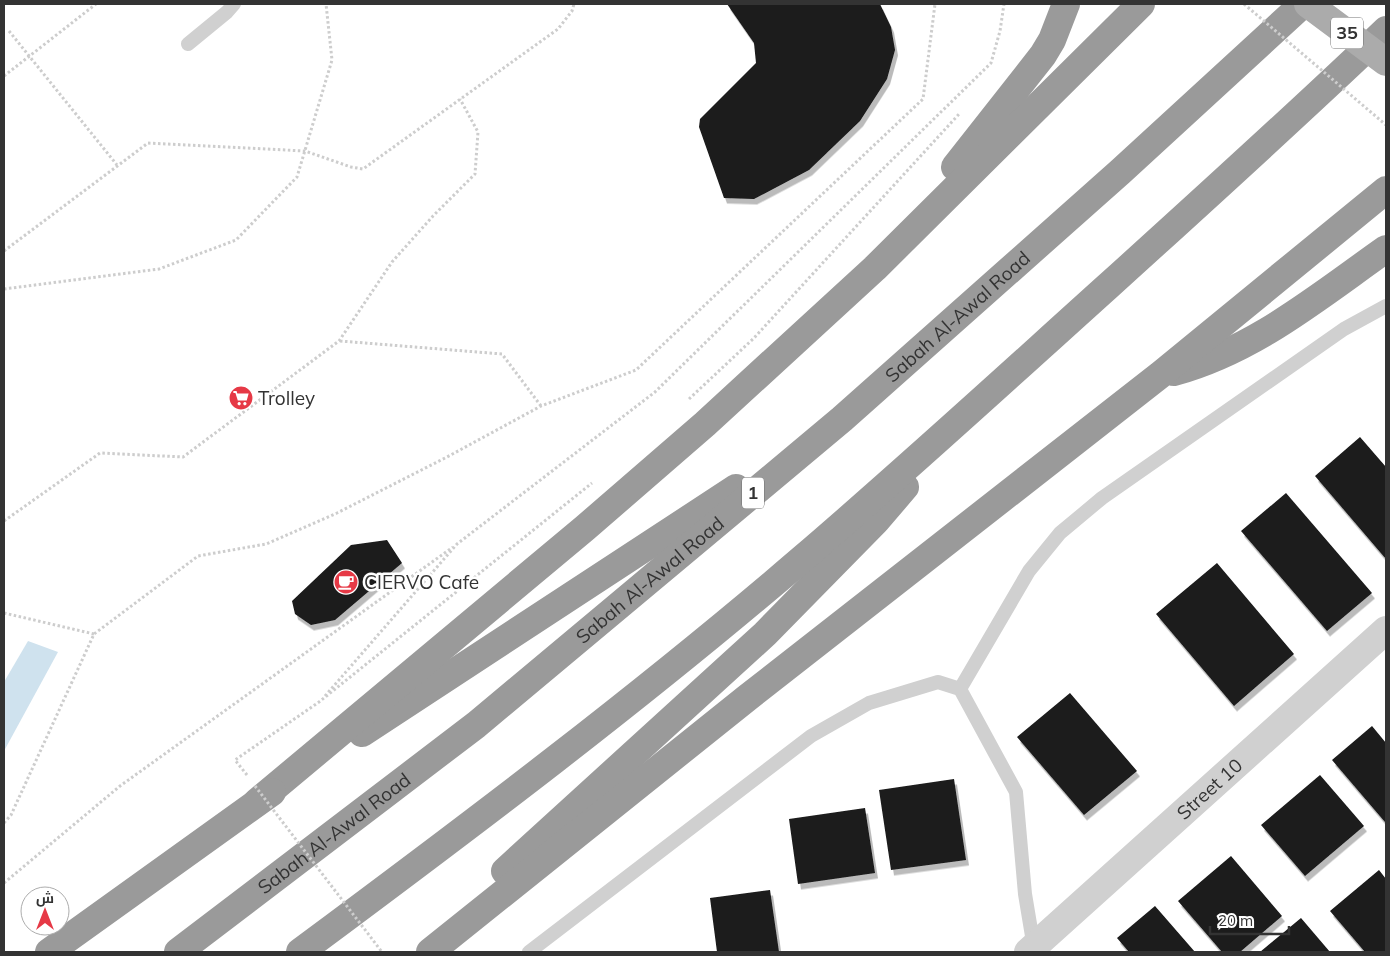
<svg xmlns="http://www.w3.org/2000/svg" width="1390" height="956" font-family="Mulish,Cairo,sans-serif">
	<style>
		.water { fill: #cfe2ee }
		.building { fill: #1a1a1a; filter: url(#shadow) }
		.lines { fill: none; stroke-linecap: round; stroke-linejoin: round }
		.path { stroke: #cdcdcd; stroke-width: 3; stroke-dasharray: 2.5 2.5; stroke-linecap: butt }
		.lane { stroke: #d0d0d0; stroke-width: 14 }
		.street { stroke: #d0d0d0; stroke-width: 28 }
		.highway { stroke: #9a9a9a; stroke-width: 28 }
		.path-bridge { stroke: #cdcdcd; stroke-width: 3; stroke-dasharray: 2.5 2.5; stroke-linecap: butt }
		.primary-bridge { stroke: #ababab; stroke-width: 28 }
		.labels { text-anchor: middle; stroke-width: 5; stroke-linejoin: round; paint-order: stroke }
		.shield { fill: #fff; stroke: #707070; stroke-width: 1 }
		.shield-label { font-size: 18px; font-weight: bold; fill: #333 }
		.street-label { font-size: 19px; fill: #333; stroke: #fff }
		.poi-label { font-size: 19px; fill: #333; stroke: #fff; text-anchor: start }
	</style>
	<defs>
		<filter id="shadow"><feDropShadow dx="3" dy="5.5" stdDeviation="0" flood-color="#0004"/></filter>
	</defs>
	<rect width="100%" height="100%" fill="#fff"/>
	<path class="water" d="M 28,641 L 58,652 L 4,751 L 4,682 Z"/>
	<path class="building" d="M 727,4 L 880,4 L 891,27 L 895,50 L 887,79 L 860,121 L 809,170 L 754,199 L 724,198 L 699,127 L 700,119 L 756,63 L 754,43 Z
		M 1360,437 L 1386,467 L 1386,559 L 1315,476 Z
		M 1286,493 L 1372,593 L 1327,631 L 1241,531 Z
		M 387,540 L 402,563 L 335,620 L 311,625 L 295,614 L 292,601 L 351,545 Z
		M 1217,563 L 1294,654 L 1234,706 L 1156,614 Z
		M 1070,693 L 1137,771 L 1084,815 L 1017,737 Z
		M 1372,726 L 1386,743 L 1385,822 L 1332,760 Z
		M 1320,775 L 1364,826 L 1305,876 L 1261,825 Z
		M 954,779 L 966,860 L 891,870 L 879,790 Z
		M 865,808 L 875,873 L 798,884 L 789,819 Z
		M 1231,856 L 1282,916 L 1240,952 L 1222,952 L 1178,901 Z
		M 1379,870 L 1386,879 L 1386,952 L 1365,952 L 1330,911 Z
		M 770,890 L 779,952 L 717,952 L 710,898 Z
		M 1155,906 L 1195,952 L 1129,952 L 1117,938 Z
		M 1301,918 L 1330,952 L 1260,952 Z"/>
	<g class="lines">
		<path class="path" d="M 9,31 L 117,165
			M 4,76 L 96,4
			M 4,251 L 148,143 L 305,151 L 351,167 L 363,169 L 558,29 L 572,11 L 574,4
			M 4,289 L 159,269 L 236,240 L 297,177 L 332,60 L 326,4
			M 340,341 L 502,354 L 541,406
			M 689,399 L 754,338 L 960,113
			M 4,521 L 100,453 L 183,457 L 339,341 L 392,262 L 433,216 L 475,174 L 478,132 L 460,99
			M 4,613 L 94,634
			M 325,696 L 457,544 L 655,392 L 991,63 L 1000,31 L 1004,4
			M 247,775 L 235,760 L 319,702 L 592,483
			M 4,823 L 11,815 L 94,634 L 198,556 L 266,544 L 337,513 L 447,457 L 541,406 L 636,370 L 923,99 L 935,4
			M 4,883 L 120,786 L 453,547"/>
		<path class="lane" d="M 188,44 L 227,12 L 234,4
			M 960,689 L 1029,571 L 1060,533 L 1102,498 L 1344,329 L 1386,306
			M 529,952 L 811,736 L 869,703 L 938,682 L 960,689 L 1016,792 L 1025,894 L 1034,948"/>
		<path class="street" id="s1" d="M 1028,952 L 1386,630"/>
		<g class="highway">
			<path d="M 955,167 L 1043,55 L 1052,40 L 1066,4"/>
			<path d="M 1174,372 C 1255,350 1319,296 1386,249"/>
			<path d="M 362,733 L 736,488"/>
			<path d="M 257,802 L 585,528 L 705,424 L 875,268 L 1141,4"/>
			<path d="M 505,871 L 765,634 L 876,521 L 905,487"/>
			<path d="M 49,952 L 272,792"/>
			<path id="s2" d="M 178,952 L 476,725 L 842,419 L 1120,172 L 1303,4"/>
			<path d="M 300,952 C 471,825 641,697 802,559 C 906,470 1006,378 1107,287 C 1201,202 1295,117 1386,30"/>
			<path d="M 430,952 L 747,698 L 1160,375 L 1386,190"/>
		</g>
		<path class="path-bridge" d="M 1244,4 L 1386,125
			M 255,786 L 382,952"/>
		<path class="primary-bridge" d="M 1308,4 L 1386,62"/>
	</g>
	<defs>
		<symbol id="supermarket-disc" viewBox="-11 -11 22 22"><circle r="9.5" fill="#e63946" stroke="#fff"/><path d="M-6-5.5h2.5l.6 2H6L4.5 2H-2.5L-4.4-4H-6ZM-1.5 3.2a1.3 1.3 0 1 0 .1 0ZM3 3.2a1.3 1.3 0 1 0 .1 0Z" fill="#fff"/></symbol>
		<symbol id="cafe-disc" viewBox="-11 -11 22 22"><circle r="9.5" fill="#e63946" stroke="#fff"/><path d="M-5.5-4.5H6V0H3Q3 3.5 0 3.5H-2.5Q-5.5 3.5-5.5 0ZM3-3.2v2h1.7v-2ZM-6 4.5H4V6H-6Z" fill="#fff"/></symbol>
	</defs>
	<g fill-rule="evenodd">
		<use href="#supermarket-disc" x="227" y="384" width="28" height="28"/>
		<use href="#cafe-disc" x="332" y="568" width="28" height="28"/>
	</g>
	<g class="labels">
		<g class="shield">
			<rect x="1331" y="17.5" width="32" height="31" rx="4"/>
			<rect x="742" y="477.5" width="22" height="31" rx="4"/>
		</g>
		<g class="shield-label">
			<text x="1347" y="39">35</text>
			<text x="753" y="499">1</text>
		</g>
		<g class="street-label">
			<text dy="7" stroke="none"><textPath href="#s2" startOffset="1006">Sabah Al-Awal Road</textPath></text>
			<text dy="7" stroke="none"><textPath href="#s2" startOffset="601">Sabah Al-Awal Road</textPath></text>
			<text dy="7" stroke="none"><textPath href="#s1" startOffset="244">Street 10</textPath></text>
			<text dy="7" stroke="none"><textPath href="#s2" startOffset="196">Sabah Al-Awal Road</textPath></text>
		</g>
		<g class="poi-label">
			<text x="258" y="405">Trolley</text>
			<text x="364" y="589">CIERVO Cafe</text>
		</g>
	</g>
	<rect width="1390" height="956" fill="none" stroke="#333333" stroke-width="10"/>
	<g transform="translate(45 911)"><circle r="24" fill="#ffffff" stroke="#adadad"/>
	<path d="M0-4L9 19L0 12L-9 19Z" fill="#e63946"/>
	<text y="-8" font-size="14" font-weight="bold" text-anchor="middle" fill="#333333">ش</text>
	</g>
	<path d="M1210 926v8h79v-8" fill="none" stroke="#333333" stroke-width="2.5"/>
	<text x="1218" y="926" font-size="15" fill="#333333" stroke="#ffffff" stroke-width="4" paint-order="stroke">20 m</text>
</svg>
